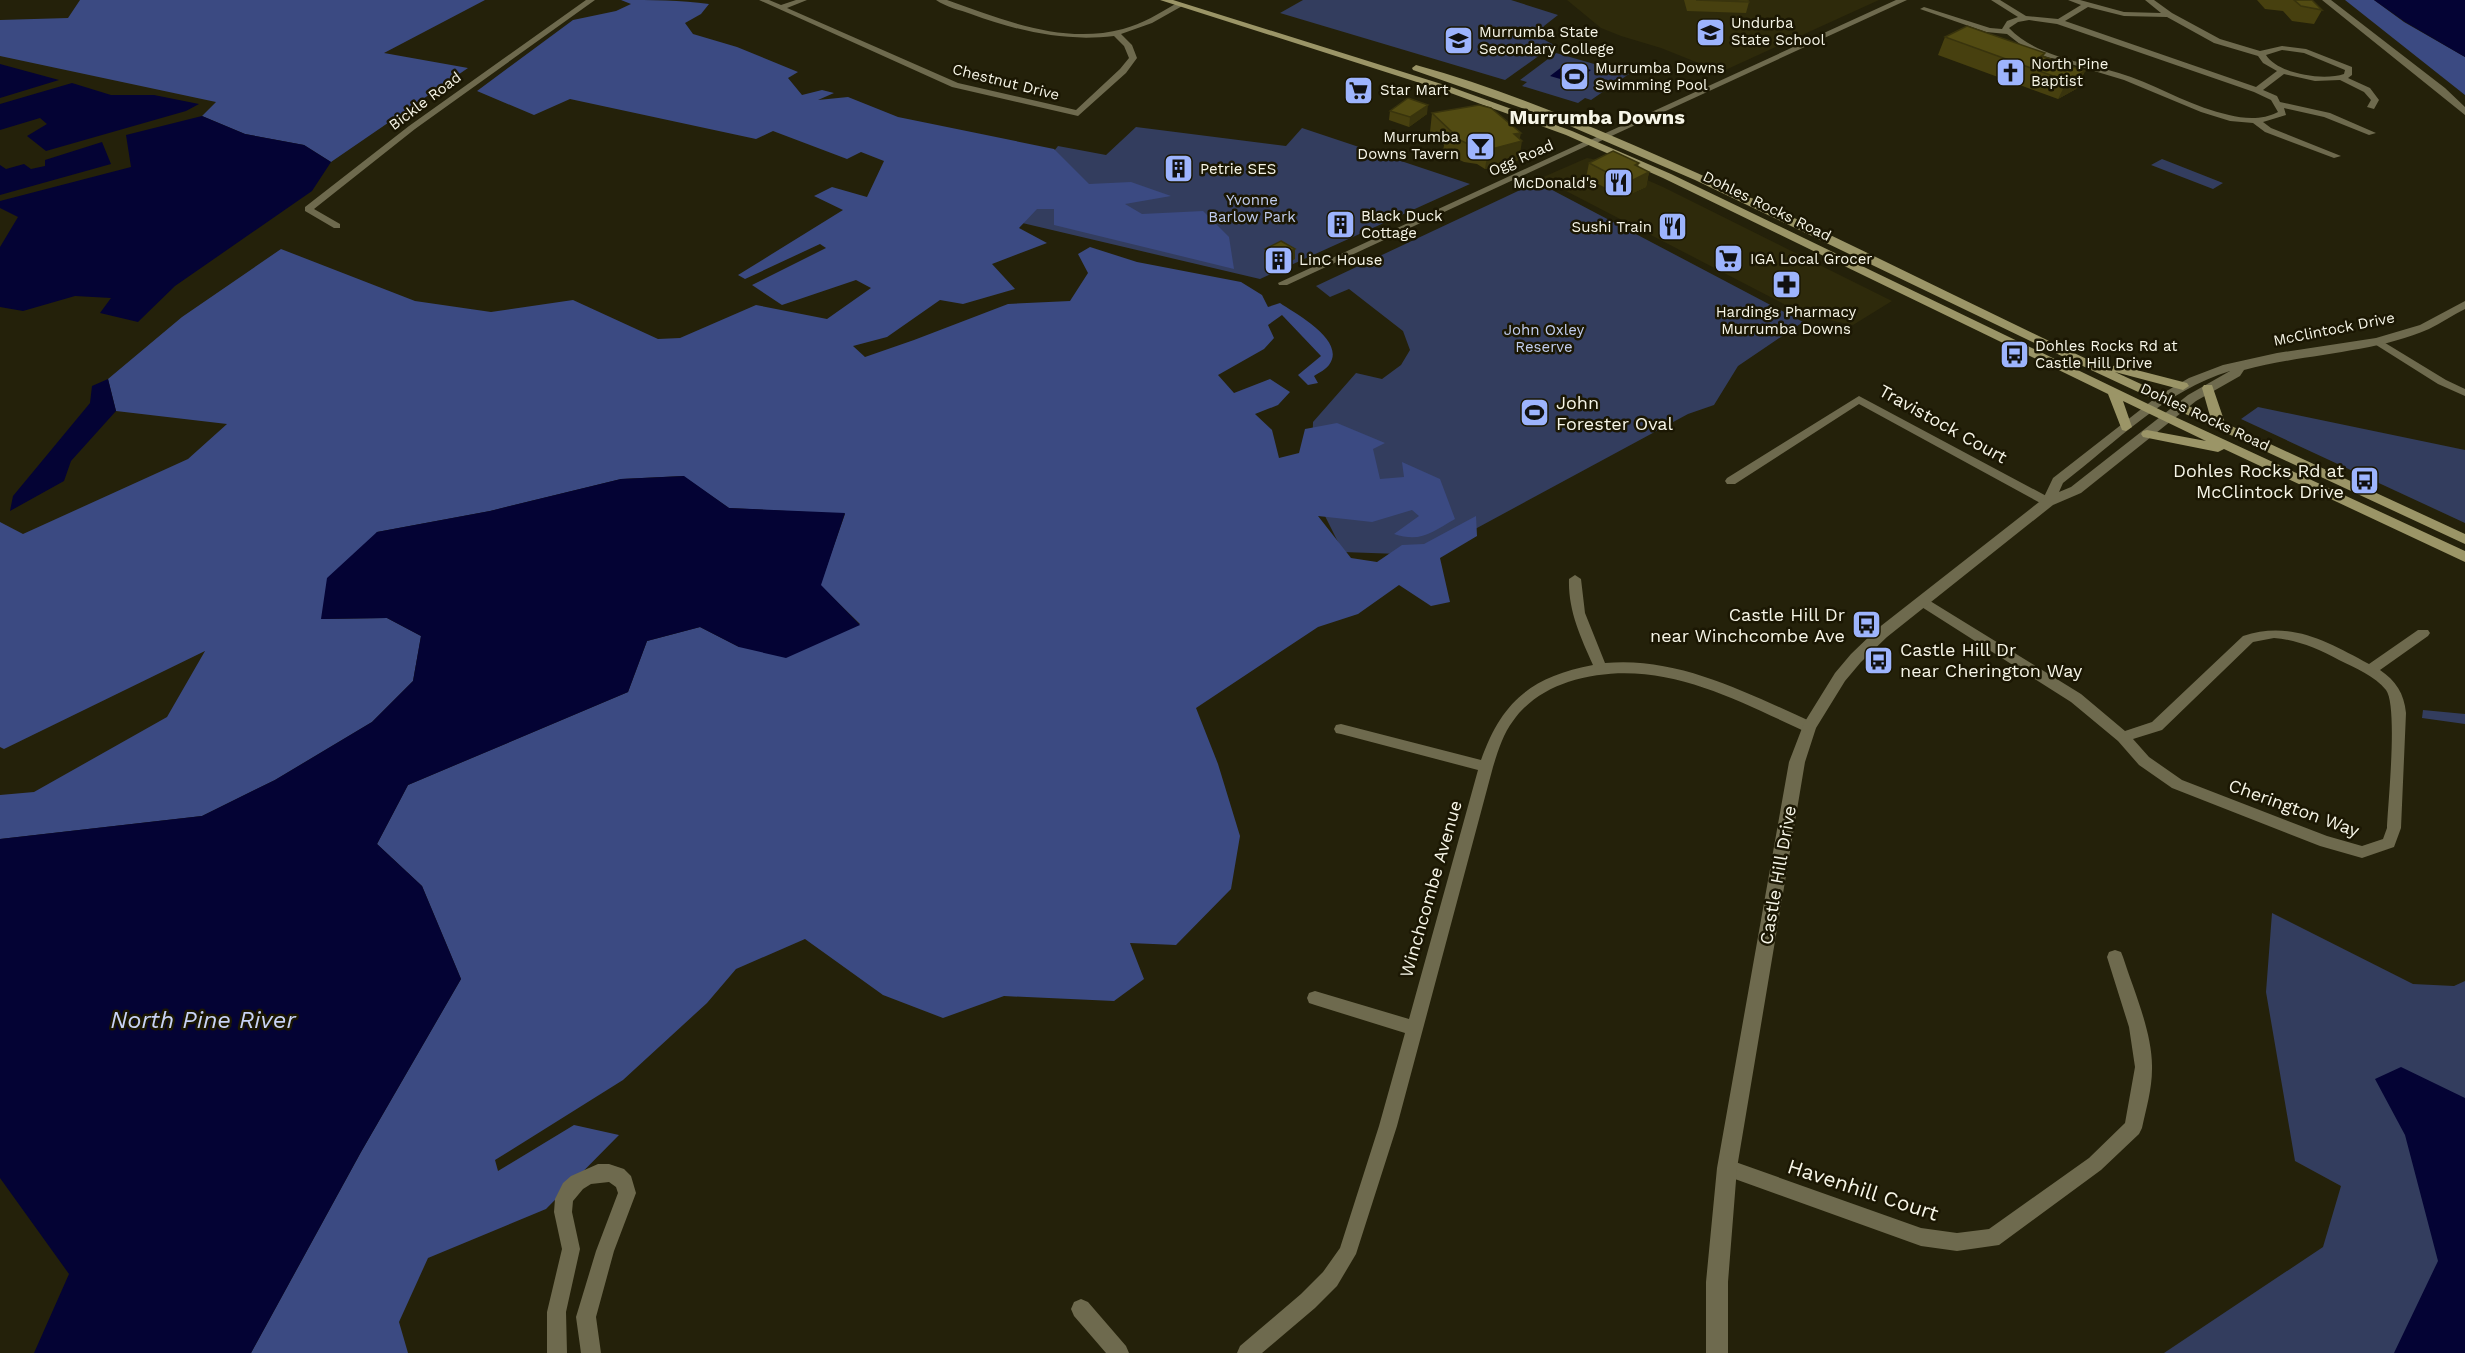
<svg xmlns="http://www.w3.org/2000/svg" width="2465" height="1353" font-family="'Work Sans',sans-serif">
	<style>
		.built { fill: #2e2a0b }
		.green { fill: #333d5e }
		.forest { fill: #3b4a82 }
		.water { fill: #040334 }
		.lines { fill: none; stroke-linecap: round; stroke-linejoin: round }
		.minor { fill: #6e6a4e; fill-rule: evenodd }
		.tertiary { fill: #6e6a4e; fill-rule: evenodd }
		.secondary { fill: #9b9567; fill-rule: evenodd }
		.wall { fill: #47400f }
		.shaded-wall { fill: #39340d }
		.building { fill: #524b12; stroke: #39340d; stroke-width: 1.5 }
		.labels { text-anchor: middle; stroke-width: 5; stroke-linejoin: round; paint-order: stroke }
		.far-poi-label { font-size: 15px; fill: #f7f6e8; stroke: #1b1703; text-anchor: start }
		.far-street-label { font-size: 15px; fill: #f7f6e8; stroke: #1b1703 }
		.far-park-label { font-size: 15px; fill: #c1cdef; stroke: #1b1703 }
		.poi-label { font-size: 18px; fill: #f7f6e8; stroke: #1b1703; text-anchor: start }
		.street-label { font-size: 18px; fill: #f7f6e8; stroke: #1b1703 }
		.far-district-label { font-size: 20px; font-weight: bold; fill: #f7f6e8; stroke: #1b1703 }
		.near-street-label { font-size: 21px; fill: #f7f6e8; stroke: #1b1703 }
		.near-water-label { font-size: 24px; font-style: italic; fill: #c8d3f6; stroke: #1b1703 }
	</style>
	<rect width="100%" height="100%" fill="#24210a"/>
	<path class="built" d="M 1567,0 L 1879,0 L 1721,72 L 1661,48 L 1621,36 L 1601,28 Z
		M 1587,158 L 1604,161 L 1663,187 L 1892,301 L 1853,325 L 1805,315 L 1541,178 Z"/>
	<path class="green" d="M 1303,0 L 1511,0 L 1558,15 L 1544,26 L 1541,38 L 1554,45 L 1505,80 L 1280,13 Z
		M 1556,53 L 1629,74 L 1591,100 L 1585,98 L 1578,103 L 1522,86 L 1527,82 L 1520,80 Z
		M 1136,127 L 1286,146 L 1302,128 L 1470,184 L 1260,279 L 1001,218 L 1058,146 L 1106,155 Z
		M 2162,159 L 2223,183 L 2213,189 L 2151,165 Z
		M 1537,182 L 1803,322 L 1738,366 L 1714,405 L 1688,414 L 1427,555 L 1343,552 L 1311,488 L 1313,422 L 1356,373 L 1382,379 L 1401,365 L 1410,350 L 1403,331 L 1349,289 L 1330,297 L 1316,286 Z
		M 2258,407 L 2465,450 L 2465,523 L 2241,419 Z
		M 2423,710 L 2465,714 L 2465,724 L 2422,718 Z
		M 2272,913 L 2413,984 L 2454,986 L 2465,981 L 2465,1353 L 2164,1353 L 2323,1247 L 2341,1186 L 2295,1161 L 2266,992 Z"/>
	<path class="forest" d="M 80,0 L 485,0 L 384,53 L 468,68 L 331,162 L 304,145 L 245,134 L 202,116 L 216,102 L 0,56 L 0,20 L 68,18 Z
		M 621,0 C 651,0 681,0 709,4 L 701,14 L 685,23 L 693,34 L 737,47 L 798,72 L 788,78 L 802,95 L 822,90 L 834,93 L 818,100 L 848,97 L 898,117 L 1054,149 L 1089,184 L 1131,182 L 1171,196 L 1125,204 L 1142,214 L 1203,211 L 1229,237 L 1234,269 L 1054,225 L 1054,209 L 1037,209 L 1019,228 L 1047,243 L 992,264 L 1015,289 L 963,304 L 940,300 L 887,337 L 853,346 L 865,357 L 914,340 L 1008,304 L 1070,301 L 1088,273 L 1078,254 L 1090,247 L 1137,262 L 1241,282 L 1262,295 L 1268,307 L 1280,303 C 1296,314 1347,341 1329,365 C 1326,369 1319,373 1314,376 L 1318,383 L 1308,385 L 1298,375 L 1321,356 L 1282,315 L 1268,325 L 1274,338 L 1264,349 L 1218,375 L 1234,393 L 1270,379 L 1290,392 L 1278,405 L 1255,414 L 1272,430 L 1279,458 L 1299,453 L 1305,429 L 1337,423 L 1385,443 L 1373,449 L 1380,479 L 1404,477 L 1402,462 L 1440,479 L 1455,519 C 1432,532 1421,543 1394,534 L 1419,516 L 1412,510 L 1372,522 L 1318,516 L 1351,558 L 1377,562 L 1402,545 L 1424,544 L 1476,516 L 1477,536 L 1440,558 L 1450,602 L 1431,606 L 1399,585 L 1358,614 L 1318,627 L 1196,708 L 1218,764 L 1240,836 L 1231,889 L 1176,945 L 1130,943 L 1144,979 L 1114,1001 L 1004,996 L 943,1018 L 883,995 L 805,939 L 736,969 L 707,1003 L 623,1080 L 495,1160 L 498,1171 L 574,1125 L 619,1135 L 546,1209 L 428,1258 L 399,1322 L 408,1353 L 251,1353 L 361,1152 L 461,979 L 422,886 L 377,844 L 408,785 L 628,692 L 647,641 L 700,627 L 739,647 L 860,624 L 820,585 L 845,514 L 729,508 L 683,476 L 621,479 L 490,511 L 377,532 L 322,619 L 387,618 L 421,636 L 413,681 L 372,722 L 275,780 L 202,816 L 0,839 L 0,795 L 34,792 L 167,717 L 205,651 L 4,749 L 0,747 L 0,522 L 23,534 L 188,459 L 227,424 L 116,411 L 108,379 L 182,317 L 281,249 L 415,301 L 491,312 L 573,300 L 658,339 L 680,338 L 756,305 L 827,319 L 871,288 L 856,280 L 782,305 L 752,285 L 826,248 L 820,244 L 745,279 L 738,275 L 843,210 L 814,196 L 832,187 L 867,197 L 884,161 L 861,152 L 847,159 L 773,131 L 756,139 L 570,99 L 534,115 L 477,91 L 573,20 L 616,11 L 631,4 Z
		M 2345,0 L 2374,0 L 2404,22 L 2465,57 L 2465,95 Z"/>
	<path class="water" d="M 2374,0 L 2465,0 L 2465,57 L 2405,22 Z
		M 1567,63 L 1591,70 L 1574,83 L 1550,76 Z
		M 0,64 L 59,80 L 0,98 Z
		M 72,83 L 111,95 L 154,95 L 199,104 L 186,111 L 46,151 L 27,136 L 47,124 L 40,118 L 0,130 L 0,104 Z
		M 202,116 L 245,134 L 304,145 L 331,162 L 312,191 L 175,286 L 138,322 L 100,313 L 111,298 L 75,296 L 23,311 L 0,307 L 0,247 L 18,217 L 0,208 L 0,201 L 131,167 L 126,135 Z
		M 102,142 L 111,164 L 0,195 L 0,165 L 6,169 L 24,164 L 31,169 L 45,166 L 45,160 Z
		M 108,379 L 116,411 L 71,461 L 64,481 L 10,511 L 13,496 L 90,403 L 92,386 Z
		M 684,476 L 729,508 L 845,513 L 821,585 L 860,625 L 786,658 L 739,647 L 700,627 L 647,641 L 628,692 L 408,785 L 377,844 L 422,886 L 461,979 L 361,1152 L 251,1353 L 34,1353 L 69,1274 L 0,1178 L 0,839 L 202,816 L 275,780 L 372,722 L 413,681 L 421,636 L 387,618 L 321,619 L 327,578 L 377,532 L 490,511 L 621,479 Z
		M 2401,1067 L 2465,1098 L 2465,1353 L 2394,1353 L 2438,1261 L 2405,1135 L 2375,1079 Z"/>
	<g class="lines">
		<path class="minor" d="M 586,0 L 595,0 L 415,129 L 314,209 L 340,224 L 340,228 L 334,228 L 305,211 L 305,207 L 409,126 Z
			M 759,0 L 769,0 L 781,5 L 796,0 L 807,0 L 787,8 L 958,83 L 1076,110 L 1120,69 L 1129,58 L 1124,46 L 1114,36 C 1064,42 1018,31 971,14 C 960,10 946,7 936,0 L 947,0 C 1003,20 1063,45 1123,29 C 1142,24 1160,13 1177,3 L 1184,5 L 1152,23 L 1121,34 L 1132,45 L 1137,58 L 1126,73 L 1078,116 L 952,87 Z
			M 1991,0 L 2000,0 L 2026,16 L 2058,19 L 2081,5 L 2068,0 L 2080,0 L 2124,12 L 2161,13 L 2145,0 L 2154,0 L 2172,13 L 2220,39 L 2260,51 L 2282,46 L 2306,49 L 2352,67 L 2352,75 L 2348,78 L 2370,88 L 2379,100 L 2374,109 L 2367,107 L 2371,100 L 2364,92 L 2340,80 L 2315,81 L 2284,74 L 2263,90 L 2277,96 L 2280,102 L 2330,113 L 2376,133 L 2369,135 L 2324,117 L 2284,108 L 2286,115 L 2263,122 L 2271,128 L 2341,156 L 2334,158 L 2265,132 L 2253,123 L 2230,121 L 2201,112 L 2124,80 L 2041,55 L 2025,48 L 2007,34 L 1986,32 L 1920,9 L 1924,7 L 1990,28 L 2002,29 L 2007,21 L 2018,17 ZM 2088,7 L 2124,16 L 2167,17 L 2214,43 L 2258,56 L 2263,63 L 2277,71 L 2256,87 L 2065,21 ZM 2029,20 L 2057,24 L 2254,92 L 2271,100 L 2278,112 C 2263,120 2245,119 2229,115 C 2195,108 2164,89 2131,77 C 2091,62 2040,60 2009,28 L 2018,22 ZM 2282,50 L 2304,53 L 2345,70 L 2344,74 C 2323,81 2278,74 2266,55 Z
			M 1588,140 L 1595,142 L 1287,285 L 1279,285 L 1278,283 Z
			M 2377,338 L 2446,380 L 2465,389 L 2465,396 L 2438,384 L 2373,343 L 2372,341 Z
			M 1859,396 L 2052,499 L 2054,502 L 2052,505 L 2044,505 L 1859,404 L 1735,484 L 1727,484 L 1725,481 L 1727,478 Z
			M 1575,575 L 1581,579 L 1585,613 L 1605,663 C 1679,656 1749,694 1814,723 L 1816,727 L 1814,731 L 1804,731 C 1728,696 1654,655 1568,682 C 1547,689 1526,702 1513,721 C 1503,734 1498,751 1493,767 L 1397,1126 L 1356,1254 L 1337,1286 L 1315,1308 L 1262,1353 L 1237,1353 L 1240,1346 L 1301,1294 L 1323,1272 L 1340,1248 L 1379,1126 L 1405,1033 L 1315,1005 L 1309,1003 L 1307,998 L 1309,993 L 1315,991 L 1409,1019 L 1478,770 L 1341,734 L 1336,733 L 1334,729 L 1336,725 L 1341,724 L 1481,760 C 1502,701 1531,677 1593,665 C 1580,636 1568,610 1569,579 Z
			M 1922,596 L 2081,694 L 2125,731 L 2152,722 L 2243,636 C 2291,620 2328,642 2369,664 L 2418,630 L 2428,630 L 2430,633 L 2428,636 L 2380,670 C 2396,681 2404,693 2406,713 L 2401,828 L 2394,847 L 2362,858 L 2320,846 L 2172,788 L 2139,765 L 2118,741 L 2071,702 L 1917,604 L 1916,601 ZM 2274,638 C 2298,640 2318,649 2339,660 C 2355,668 2375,676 2386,690 C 2398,706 2388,803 2387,828 L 2383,839 L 2362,846 L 2327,836 L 2182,780 L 2149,757 L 2133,739 L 2162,730 L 2253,642 Z
			M 2115,950 L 2121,952 L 2123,957 C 2134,991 2153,1034 2152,1069 C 2152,1089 2146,1109 2142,1128 L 2139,1134 L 2101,1170 L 1999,1245 L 1957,1251 L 1921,1246 L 1721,1174 L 1718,1168 L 1721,1162 L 1727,1159 L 1921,1228 L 1957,1233 L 1989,1229 L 2089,1158 L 2125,1123 L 2135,1067 L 2129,1027 L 2107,957 L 2109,952 Z
			M 598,1164 L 609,1164 L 624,1169 L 631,1176 L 636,1193 L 614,1251 L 596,1317 L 601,1353 L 581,1353 L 576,1317 L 596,1251 L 618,1193 L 616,1187 L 609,1182 L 591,1184 L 583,1189 L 573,1201 L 572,1212 L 580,1249 L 566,1312 L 567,1353 L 547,1353 L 547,1312 L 562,1249 L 554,1212 L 555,1199 L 563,1183 L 571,1176 Z
			M 1081,1299 L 1088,1302 L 1126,1346 L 1129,1353 L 1106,1353 L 1074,1316 L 1071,1309 L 1074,1302 Z"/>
		<path class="tertiary" d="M 1896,0 L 1907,0 L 1594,144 L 1586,142 Z
			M 2322,0 L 2331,0 L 2445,88 L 2465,107 L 2465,115 Z
			M 2465,301 L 2465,309 C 2453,315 2441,323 2429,329 C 2375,353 2303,354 2244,370 L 2240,376 L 2196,401 L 2081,493 L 2053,505 L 1887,637 L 1861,662 L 1845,681 L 1816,728 L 1805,762 L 1737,1168 L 1728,1282 L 1728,1353 L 1706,1353 L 1706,1282 L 1717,1168 L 1789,762 L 1804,723 L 1835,673 L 1851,654 L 1877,629 L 2043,499 L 2053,478 L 2158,396 L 2189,378 L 2223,365 L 2277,353 L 2376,338 L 2420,325 ZM 2230,371 L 2188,395 L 2071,487 L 2059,492 L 2063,483 C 2115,443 2166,390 2230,371 Z"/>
		<path class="secondary" d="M 1160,0 L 1173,0 L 1451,87 L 1572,131 L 1671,174 L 2171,415 L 2465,551 L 2465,562 L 2224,449 L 2218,452 L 2143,437 L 2141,434 L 2143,431 L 2147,430 L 2206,441 L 2123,401 L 2132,427 L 2126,431 L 2122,430 L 2108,394 L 1663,178 L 1566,135 L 1445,91 Z
			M 1416,65 C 1503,89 1588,125 1670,161 C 1820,227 1965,302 2112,371 L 2113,366 L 2117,365 L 2187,383 L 2189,386 L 2183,390 L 2115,372 L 2210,416 L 2202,388 L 2204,385 L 2212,385 L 2225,423 L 2465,534 L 2465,544 L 2091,370 L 1695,180 L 1556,120 L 1413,70 L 1412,68 Z"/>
	</g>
	<path class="wall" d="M 1684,0 L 1748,0 L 1749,2 L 1746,13 L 1687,11 Z
		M 2257,0 L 2312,0 L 2322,10 L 2314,24 L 2292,21 L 2283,11 L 2265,9 Z
		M 1945,37 L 2045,53 L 2044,56 L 2085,71 L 2076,89 L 2058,99 L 1938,55 Z
		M 1390,111 L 1427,114 L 1409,127 L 1389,120 Z
		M 1432,113 L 1520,139 L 1519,160 L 1485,169 L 1477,164 L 1464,162 L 1443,152 L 1444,145 L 1430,132 Z
		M 1589,163 L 1639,163 L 1638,167 L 1649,172 L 1646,187 L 1624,197 L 1586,178 Z
		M 1265,249 L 1295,249 L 1295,259 L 1277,267 L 1264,259 Z"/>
	<path class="shaded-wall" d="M 2085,71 L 2076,89 L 2058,99 L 2067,81 Z
		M 1428,105 L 1427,114 L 1409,127 L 1410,117 Z
		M 1521,133 L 1519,142 L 1522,141 L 1519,160 L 1485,169 L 1488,150 L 1514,134 Z
		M 1649,172 L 1646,187 L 1624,197 L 1627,183 Z
		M 1295,249 L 1295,259 L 1277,267 L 1277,257 Z"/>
	<path class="building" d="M 1696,0 L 1748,0 L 1749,2 Z
		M 2294,0 L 2312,0 L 2322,10 L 2301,6 Z
		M 1967,26 L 2045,53 L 2041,56 L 2085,71 L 2067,81 L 1945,37 Z
		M 1408,98 L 1428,105 L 1410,117 L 1390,111 Z
		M 1479,105 L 1491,108 L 1521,133 L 1514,134 L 1522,141 L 1488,150 L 1479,145 L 1466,143 L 1445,133 L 1452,132 L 1432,113 Z
		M 1613,151 L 1639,163 L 1635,165 L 1649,172 L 1627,183 L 1589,163 Z
		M 1281,241 L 1295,249 L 1277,257 L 1265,249 Z"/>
	<defs>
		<symbol id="school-square" viewBox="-11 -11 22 22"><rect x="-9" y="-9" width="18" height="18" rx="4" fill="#9db4fd" stroke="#1b1703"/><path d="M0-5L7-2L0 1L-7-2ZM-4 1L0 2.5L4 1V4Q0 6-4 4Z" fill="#111"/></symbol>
		<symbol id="church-square" viewBox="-11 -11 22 22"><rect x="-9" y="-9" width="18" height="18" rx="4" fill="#9db4fd" stroke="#1b1703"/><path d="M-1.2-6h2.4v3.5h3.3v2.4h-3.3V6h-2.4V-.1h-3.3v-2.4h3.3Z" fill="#111"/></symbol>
		<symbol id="stadium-square" viewBox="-11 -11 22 22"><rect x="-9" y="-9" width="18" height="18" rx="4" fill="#9db4fd" stroke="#1b1703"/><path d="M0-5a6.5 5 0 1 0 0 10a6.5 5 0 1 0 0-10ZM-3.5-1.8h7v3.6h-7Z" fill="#111"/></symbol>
		<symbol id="supermarket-square" viewBox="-11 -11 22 22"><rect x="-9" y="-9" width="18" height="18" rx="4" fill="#9db4fd" stroke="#1b1703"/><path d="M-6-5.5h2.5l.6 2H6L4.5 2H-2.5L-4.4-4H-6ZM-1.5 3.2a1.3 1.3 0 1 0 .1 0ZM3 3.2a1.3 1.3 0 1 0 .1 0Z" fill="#111"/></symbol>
		<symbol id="bar-square" viewBox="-11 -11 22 22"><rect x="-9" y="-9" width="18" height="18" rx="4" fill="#9db4fd" stroke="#1b1703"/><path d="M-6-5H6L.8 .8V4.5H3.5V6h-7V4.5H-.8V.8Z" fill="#111"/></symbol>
		<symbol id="building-square" viewBox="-11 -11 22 22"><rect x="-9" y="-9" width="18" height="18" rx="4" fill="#9db4fd" stroke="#1b1703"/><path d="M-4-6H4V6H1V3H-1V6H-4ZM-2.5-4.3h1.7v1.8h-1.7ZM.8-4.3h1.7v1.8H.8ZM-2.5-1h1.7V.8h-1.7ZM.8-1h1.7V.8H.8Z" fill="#111"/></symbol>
		<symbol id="restaurant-square" viewBox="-11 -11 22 22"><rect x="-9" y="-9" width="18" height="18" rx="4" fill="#9db4fd" stroke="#1b1703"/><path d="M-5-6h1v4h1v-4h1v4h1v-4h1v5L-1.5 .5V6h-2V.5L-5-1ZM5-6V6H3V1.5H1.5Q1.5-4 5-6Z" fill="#111"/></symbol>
		<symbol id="pharmacy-square" viewBox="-11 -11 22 22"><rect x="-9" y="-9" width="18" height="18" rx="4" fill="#9db4fd" stroke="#1b1703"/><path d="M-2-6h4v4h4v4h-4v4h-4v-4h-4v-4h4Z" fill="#111"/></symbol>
		<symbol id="bus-square" viewBox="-11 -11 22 22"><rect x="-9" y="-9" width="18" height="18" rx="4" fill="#9db4fd" stroke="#1b1703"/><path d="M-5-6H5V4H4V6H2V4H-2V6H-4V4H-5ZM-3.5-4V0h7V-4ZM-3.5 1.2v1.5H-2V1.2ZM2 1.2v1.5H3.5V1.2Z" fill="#111"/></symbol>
	</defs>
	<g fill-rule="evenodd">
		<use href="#school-square" x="1694" y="16" width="33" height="33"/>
		<use href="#school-square" x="1442" y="24" width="33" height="33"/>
		<use href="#church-square" x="1994" y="56" width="33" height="33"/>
		<use href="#stadium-square" x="1558" y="60" width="33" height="33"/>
		<use href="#supermarket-square" x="1342" y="74" width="33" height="33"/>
		<use href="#bar-square" x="1464" y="130" width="33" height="33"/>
		<use href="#building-square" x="1162" y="152" width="33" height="33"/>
		<use href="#restaurant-square" x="1602" y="166" width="33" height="33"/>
		<use href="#building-square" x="1324" y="208" width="33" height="33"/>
		<use href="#restaurant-square" x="1656" y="210" width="33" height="33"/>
		<use href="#supermarket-square" x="1712" y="242" width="33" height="33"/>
		<use href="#building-square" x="1262" y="244" width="33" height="33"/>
		<use href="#pharmacy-square" x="1770" y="268" width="33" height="33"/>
		<use href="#bus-square" x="1998" y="338" width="33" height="33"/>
		<use href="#stadium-square" x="1518" y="396" width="33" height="33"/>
		<use href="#bus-square" x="2348" y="464" width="33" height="33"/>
		<use href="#bus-square" x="1850" y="608" width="33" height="33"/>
		<use href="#bus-square" x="1862" y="644" width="33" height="33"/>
	</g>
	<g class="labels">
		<g class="far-poi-label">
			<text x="1731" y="28">Undurba<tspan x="1731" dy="17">State School</tspan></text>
			<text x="1479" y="37">Murrumba State<tspan x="1479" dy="17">Secondary College</tspan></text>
			<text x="2031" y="69">North Pine<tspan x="2031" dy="17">Baptist</tspan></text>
			<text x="1595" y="73">Murrumba Downs<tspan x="1595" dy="17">Swimming Pool</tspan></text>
			<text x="1380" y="95">Star Mart</text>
			<text x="1459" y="142" text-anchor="end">Murrumba<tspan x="1459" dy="17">Downs Tavern</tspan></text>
			<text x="1200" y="174">Petrie SES</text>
			<text x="1597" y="188" text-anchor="end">McDonald's</text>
			<text x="1361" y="221">Black Duck<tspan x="1361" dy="17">Cottage</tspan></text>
			<text x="1652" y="232" text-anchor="end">Sushi Train</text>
			<text x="1750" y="264">IGA Local Grocer</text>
			<text x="1299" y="265">LinC House</text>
			<text x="1786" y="317" text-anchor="middle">Hardings Pharmacy<tspan x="1786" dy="17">Murrumba Downs</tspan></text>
			<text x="2035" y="351">Dohles Rocks Rd at<tspan x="2035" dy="17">Castle Hill Drive</tspan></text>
		</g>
		<g class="far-street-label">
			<text transform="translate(1006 82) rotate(14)" y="5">Chestnut Drive</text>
			<text transform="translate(425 101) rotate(-37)" y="5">Bickle Road</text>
			<text transform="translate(1521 158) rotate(-24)" y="5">Ogg Road</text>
			<text transform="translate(1767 206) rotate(26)" y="5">Dohles Rocks Road</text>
			<text transform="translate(2334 329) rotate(-11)" y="5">McClintock Drive</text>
			<text transform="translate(2205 417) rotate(25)" y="5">Dohles Rocks Road</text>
		</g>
		<g class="far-park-label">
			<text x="1252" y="205">Yvonne<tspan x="1252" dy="17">Barlow Park</tspan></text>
			<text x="1544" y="335">John Oxley<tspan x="1544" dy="17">Reserve</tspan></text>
		</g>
		<g class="poi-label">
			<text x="1556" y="409">John<tspan x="1556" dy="21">Forester Oval</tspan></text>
			<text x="2344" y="477" text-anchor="end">Dohles Rocks Rd at<tspan x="2344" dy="21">McClintock Drive</tspan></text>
			<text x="1845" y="621" text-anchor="end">Castle Hill Dr<tspan x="1845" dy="21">near Winchcombe Ave</tspan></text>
			<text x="1900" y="656">Castle Hill Dr<tspan x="1900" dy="21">near Cherington Way</tspan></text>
		</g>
		<g class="street-label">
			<text transform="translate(1943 424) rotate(29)" y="6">Travistock Court</text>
			<text transform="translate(2294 808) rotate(20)" y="6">Cherington Way</text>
			<text transform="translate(1778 875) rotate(-80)" y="6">Castle Hill Drive</text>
			<text transform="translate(1431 889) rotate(-74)" y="6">Winchcombe Avenue</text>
		</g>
		<g class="far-district-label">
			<text x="1597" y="124">Murrumba Downs</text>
		</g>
		<g class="near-street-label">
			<text transform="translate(1863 1190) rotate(18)" y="7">Havenhill Court</text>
		</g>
		<g class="near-water-label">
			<text x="203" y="1028">North Pine River</text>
		</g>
	</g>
</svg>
